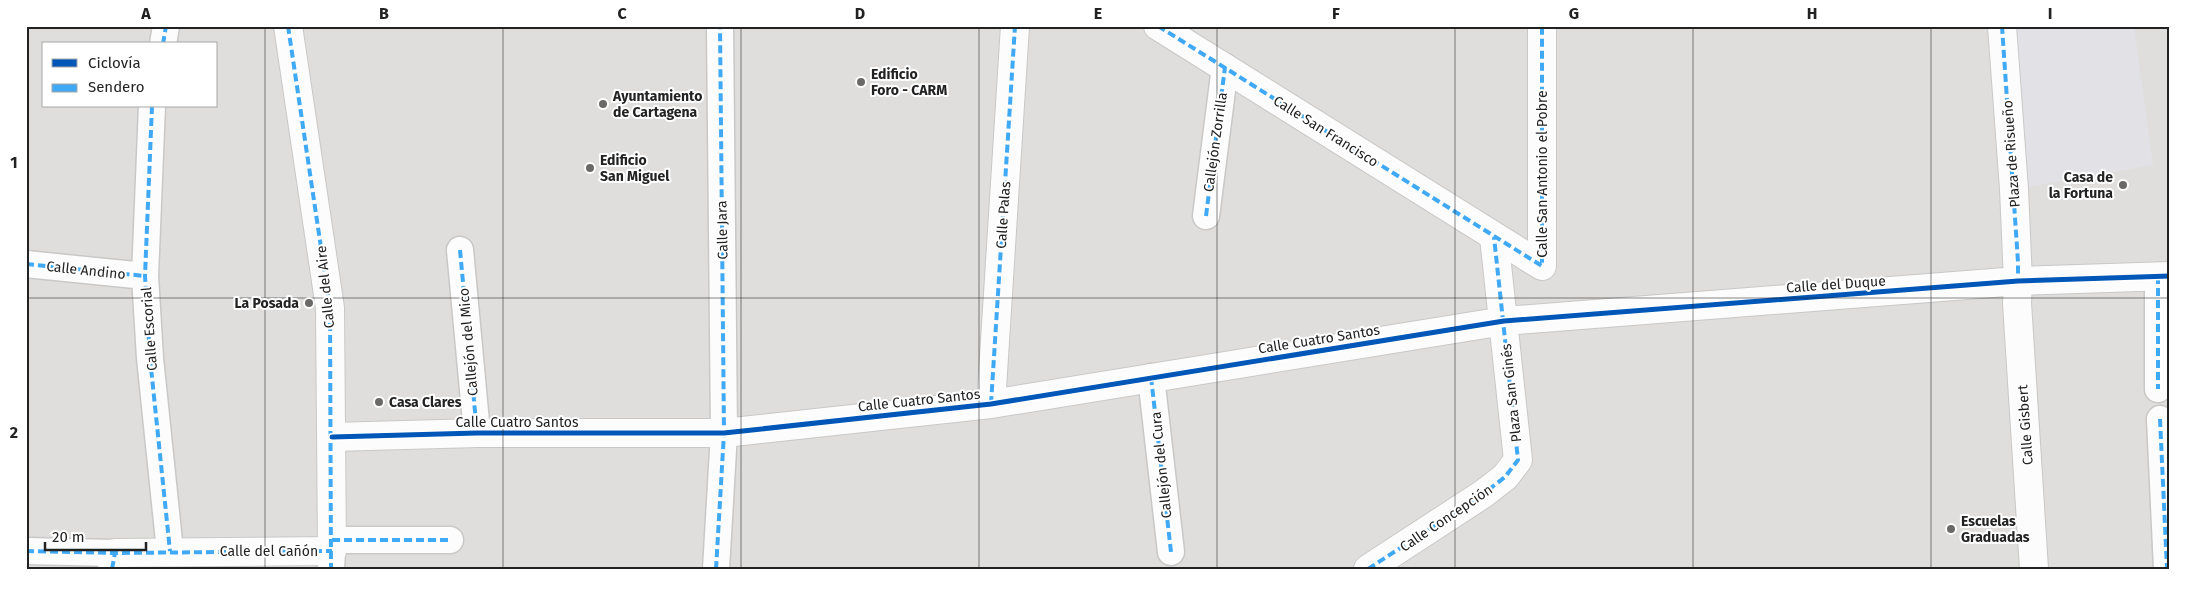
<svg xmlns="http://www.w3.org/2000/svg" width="2196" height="595" font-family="'Fira Sans',sans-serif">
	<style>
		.residential { fill: #dfdedc; fill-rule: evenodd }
		.plaza { fill: #e2e1e5 }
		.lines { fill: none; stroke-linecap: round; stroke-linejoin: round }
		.pedestrian-casing { stroke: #c9c8c7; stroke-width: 29 }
		.minor-casing { stroke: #c9c8c7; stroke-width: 30 }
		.tertiary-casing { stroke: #c9c8c7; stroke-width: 30 }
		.pedestrian { stroke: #fdfcfc; stroke-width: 26 }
		.minor { stroke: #fdfcfc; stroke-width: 28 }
		.tertiary { stroke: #fdfcfc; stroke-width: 28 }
		.quiet { stroke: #3fa9f5; stroke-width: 4; stroke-dasharray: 8 4; stroke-linecap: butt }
		.cycleway-casing { stroke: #fff; stroke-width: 8 }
		.cycleway { stroke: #0057b8; stroke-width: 5 }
		.grid { fill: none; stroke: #222; stroke-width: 1; stroke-opacity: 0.55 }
		.poi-dot { fill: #6a6968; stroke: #fff; stroke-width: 2 }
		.labels { text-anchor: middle; stroke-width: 4; stroke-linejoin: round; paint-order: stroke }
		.poi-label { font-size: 14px; font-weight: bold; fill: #222; stroke: #fff; text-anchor: start }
		.street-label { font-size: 14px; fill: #222; stroke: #fff }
		.neatline { fill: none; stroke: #222; stroke-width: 2 }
		.grid-label { font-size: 16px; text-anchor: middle; font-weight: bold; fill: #222 }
	</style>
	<rect width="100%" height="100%" fill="#f0eeeb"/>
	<path class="residential" d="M 26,26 L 2170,26 L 2170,569 L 26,569 ZM 44,44 L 216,44 L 216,106 L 44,106 Z"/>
	<path class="plaza" d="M 2002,26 L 2134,26 L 2153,165 L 2014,189 Z"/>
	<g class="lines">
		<defs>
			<path id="pedestrian" d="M 163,44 L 166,26
				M 152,106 L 145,276 L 150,358 L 170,551
				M 1206,216 L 1225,67
				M 460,250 L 477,433
				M 26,264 L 145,276
				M 2158,276 L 2158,389
				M 1151,377 L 1171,552
				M 2160,419 L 2167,569
				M 332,540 L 450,540
				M 26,551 L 115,553
				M 331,569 L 332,551
				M 716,569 L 724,433 L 720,26"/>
			<path id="minor" d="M 1158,26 L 1542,266 L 1542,26
				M 991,404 L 1015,26
				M 332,437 L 477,433 L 724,433 L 991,404 L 1504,321 L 2018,281 L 2014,189 L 2002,26
				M 112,569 L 115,553 L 332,551 L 330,308 L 288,26
				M 1368,569 L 1483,494 L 1505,477 L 1518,460 L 1494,237"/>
			<path id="tertiary" d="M 2034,569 L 2017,303 L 2018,281 L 2170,276"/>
		</defs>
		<use href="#pedestrian" class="pedestrian-casing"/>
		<use href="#minor" class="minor-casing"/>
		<use href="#tertiary" class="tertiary-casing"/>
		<use href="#pedestrian" class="pedestrian"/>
		<use href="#minor" class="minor"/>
		<use href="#tertiary" class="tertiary"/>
		<path class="quiet" d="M 288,26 L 330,308 L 331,569
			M 1158,26 L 1542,266 L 1542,26
			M 2002,26 L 2018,262 L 2018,281 L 2013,282
			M 163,44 L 166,26
			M 152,106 L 145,276 L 150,358 L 170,551
			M 1206,216 L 1225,67
			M 460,250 L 477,433
			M 26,264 L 145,276
			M 2158,276 L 2158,389
			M 1151,377 L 1171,552
			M 991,404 L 1015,26
			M 2160,419 L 2167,569
			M 332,540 L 450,540
			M 26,551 L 115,553 L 332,551
			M 112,569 L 115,553
			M 716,569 L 724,433 L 720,26
			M 1368,569 L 1483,494 L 1505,477 L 1518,460 L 1494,237"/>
		<defs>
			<path id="cycleway" d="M 332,437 L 477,433 L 724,433 L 991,404 L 1504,321 L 2018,281 L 2170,276"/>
		</defs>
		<use href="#cycleway" class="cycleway-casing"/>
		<use href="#cycleway" class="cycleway"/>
	</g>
	<path class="grid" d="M 265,26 L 265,569M 503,26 L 503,569M 741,26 L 741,569M 979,26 L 979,569M 1217,26 L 1217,569M 1455,26 L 1455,569M 1693,26 L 1693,569M 1931,26 L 1931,569M 26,298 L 2170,298"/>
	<g class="poi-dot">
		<circle cx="861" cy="82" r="5"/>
		<circle cx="603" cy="104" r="5"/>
		<circle cx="590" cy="168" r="5"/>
		<circle cx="2123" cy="185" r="5"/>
		<circle cx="309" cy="303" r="5"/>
		<circle cx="379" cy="402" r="5"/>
		<circle cx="1951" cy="529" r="5"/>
	</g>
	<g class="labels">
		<g class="poi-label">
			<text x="871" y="79">Edificio<tspan x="871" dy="16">Foro - CARM</tspan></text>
			<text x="613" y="101">Ayuntamiento<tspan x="613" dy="16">de Cartagena</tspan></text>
			<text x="600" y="165">Edificio<tspan x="600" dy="16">San Miguel</tspan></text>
			<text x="2113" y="182" text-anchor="end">Casa de<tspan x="2113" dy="16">la Fortuna</tspan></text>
			<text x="299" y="308" text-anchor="end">La Posada</text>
			<text x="389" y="407">Casa Clares</text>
			<text x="1961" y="526">Escuelas<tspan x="1961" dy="16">Graduadas</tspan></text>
		</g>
		<g class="street-label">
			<text transform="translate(1326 131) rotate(32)" y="5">Calle San Francisco</text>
			<text transform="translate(1215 142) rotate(-82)" y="5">Callejón Zorrilla</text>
			<text transform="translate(2011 154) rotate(-94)" y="5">Plaza de Risueño</text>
			<text transform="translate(1542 174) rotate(-90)" y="5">Calle San Antonio el Pobre</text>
			<text transform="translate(1003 215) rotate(-86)" y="5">Calle Palas</text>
			<text transform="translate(722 230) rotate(-91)" y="5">Calle Jara</text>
			<text transform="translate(86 270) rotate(6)" y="5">Calle Andino</text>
			<text transform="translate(1836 284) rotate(-4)" y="5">Calle del Duque</text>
			<text transform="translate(325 287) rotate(-96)" y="5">Calle del Aire</text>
			<text transform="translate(149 329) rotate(-94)" y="5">Calle Escorial</text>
			<text transform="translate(1319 339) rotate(-9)" y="5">Calle Cuatro Santos</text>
			<text transform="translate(468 342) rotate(-95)" y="5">Callejón del Mico</text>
			<text transform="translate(1511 393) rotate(-96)" y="5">Plaza San Ginés</text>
			<text transform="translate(919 400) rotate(-6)" y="5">Calle Cuatro Santos</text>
			<text x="517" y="427">Calle Cuatro Santos</text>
			<text transform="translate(2025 425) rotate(-94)" y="5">Calle Gisbert</text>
			<text transform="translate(1161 465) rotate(-96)" y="5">Callejón del Cura</text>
			<text transform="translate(1446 518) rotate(-34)" y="5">Calle Concepción</text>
			<text x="269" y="556">Calle del Cañón</text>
		</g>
	</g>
	<rect width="2196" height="595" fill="none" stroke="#ffffff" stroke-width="55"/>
	<rect x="42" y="42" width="175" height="65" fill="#ffffff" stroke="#a7a7a7"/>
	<rect x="52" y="59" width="25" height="8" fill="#0057b8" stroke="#a7a7a7"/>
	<text x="88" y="68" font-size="15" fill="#222222">Ciclovía</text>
	<rect x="52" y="84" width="25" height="8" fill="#3fa9f5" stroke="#a7a7a7"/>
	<text x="88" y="92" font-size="15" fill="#222222">Sendero</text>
	<path d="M45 542v8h101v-8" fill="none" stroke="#222222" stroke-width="2.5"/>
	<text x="52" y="542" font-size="15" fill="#222222" stroke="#ffffff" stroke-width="4" paint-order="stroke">20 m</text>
	<rect x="28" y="28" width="2140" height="540" class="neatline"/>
	<g class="grid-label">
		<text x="146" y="19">A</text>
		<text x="384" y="19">B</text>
		<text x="622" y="19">C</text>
		<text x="860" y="19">D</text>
		<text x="1098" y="19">E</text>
		<text x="1336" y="19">F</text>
		<text x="1574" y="19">G</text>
		<text x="1812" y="19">H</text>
		<text x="2050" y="19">I</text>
		<text x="14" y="168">1</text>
		<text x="14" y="438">2</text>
	</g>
</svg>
